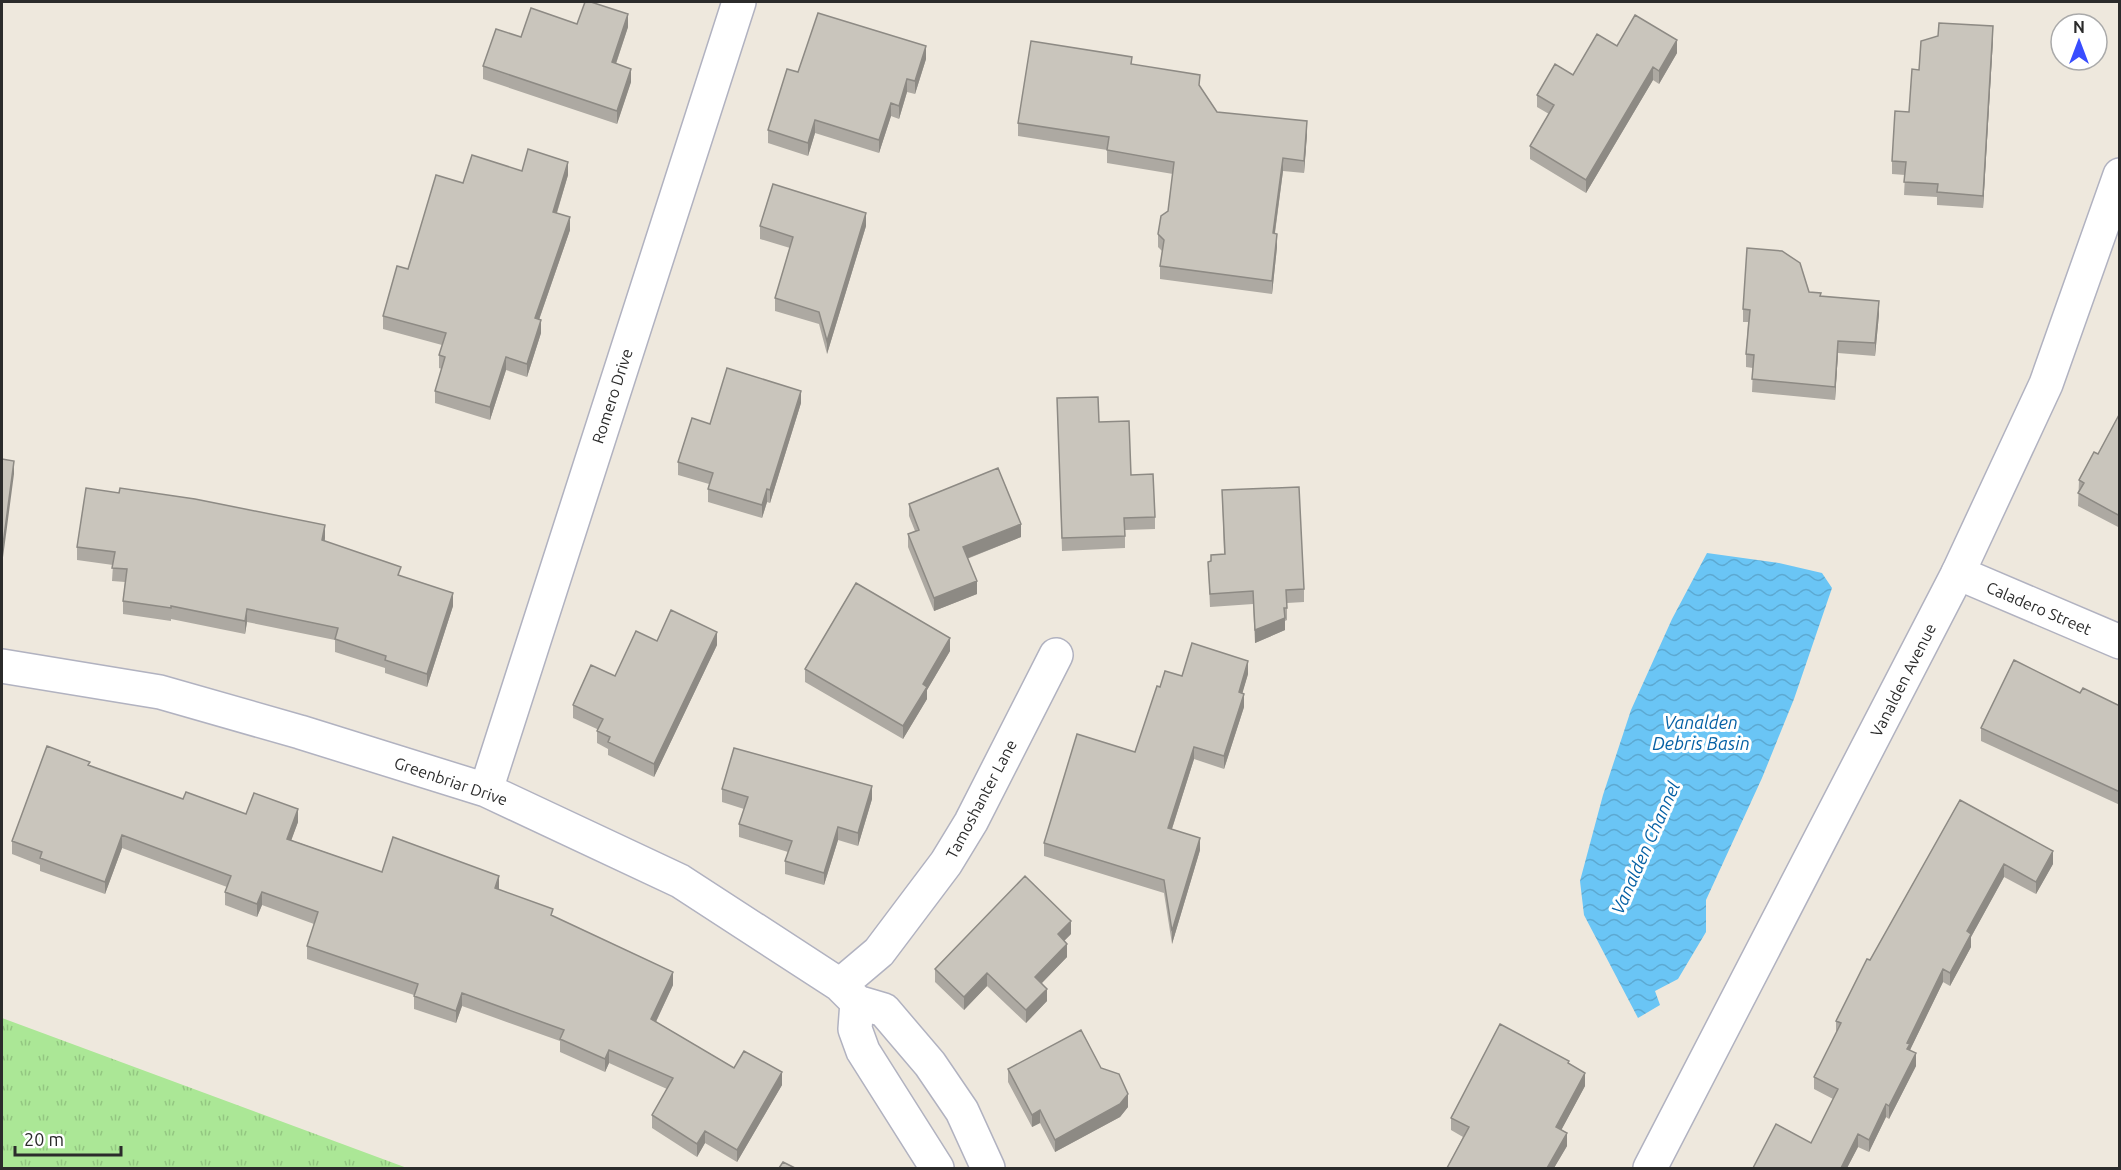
<svg xmlns="http://www.w3.org/2000/svg" width="2121" height="1170" font-family="Ubuntu,sans-serif">
	<style>
		.grass { fill: url(#grass-tufts) }
		.water { fill: url(#water-waves) }
		.lines { fill: none; stroke-linecap: round; stroke-linejoin: round }
		.street-casing { stroke: #b1b2c0; stroke-width: 36 }
		.secondary-casing { stroke: #b1b2c0; stroke-width: 36 }
		.street { stroke: #fff; stroke-width: 33 }
		.secondary { stroke: #fff; stroke-width: 33 }
		.wall { fill: #ada9a2 }
		.shaded-wall { fill: #8d8a84 }
		.building { fill: #c9c5bc; stroke: #8d8a84; stroke-width: 1.5 }
		.labels { text-anchor: middle; stroke-width: 6; stroke-linejoin: round; paint-order: stroke }
		.street-label { font-size: 16px; fill: #2b2b2b; stroke: #fff }
		.water-label { font-size: 18px; font-style: italic; fill: #0661a5; stroke: #fff }
	</style>
	<defs>
		<pattern id="grass-tufts" width="24" height="20" patternUnits="userSpaceOnUse" patternTransform="scale(1.5)"><rect width="24" height="20" fill="#abe796"/><path d="M3 7l-1-3M5 7V3M7 7l1-3M15 17l-1-3M17 17v-4M19 17l1-3" fill="none" stroke="#93c681"/></pattern>
		<pattern id="water-waves" width="16" height="10" patternUnits="userSpaceOnUse" patternTransform="scale(1.5)"><rect width="16" height="10" fill="#6ac5f5"/><path d="M0 5q4-4 8 0t8 0" fill="none" stroke="#5ca9d2"/></pattern>
	</defs>
	<rect width="100%" height="100%" fill="#eee8dd"/>
	<path class="grass" d="M 2,1018 L 407,1168 L 2,1168 Z"/>
	<path class="water" d="M 1707,553 L 1779,563 L 1822,573 L 1832,588 L 1794,699 L 1762,778 L 1706,900 L 1706,932 L 1678,979 L 1655,991 L 1660,1005 L 1638,1018 L 1584,915 L 1580,881 L 1603,795 L 1631,710 L 1672,619 Z"/>
	<g class="lines">
		<defs>
			<path id="street" d="M 1958,573 L 2120,642
				M 2,666 L 160,692 L 300,732 L 486,790 L 680,881 L 840,985 L 857,1002 L 884,1010 L 930,1064 L 962,1111 L 988,1168
				M 486,790 L 739,2
				M 840,985 L 879,952 L 946,863 L 971,822 L 1056,655
				M 857,1002 L 855,1029 L 863,1051 L 937,1168"/>
			<path id="secondary" d="M 1650,1168 L 1958,573 L 2046,384 L 2120,175"/>
		</defs>
		<use href="#street" class="street-casing"/>
		<use href="#secondary" class="secondary-casing"/>
		<use href="#street" class="street"/>
		<use href="#secondary" class="secondary"/>
	</g>
	<path class="wall" d="M 577,24 L 628,27 L 616,64 L 631,82 L 617,124 L 483,79 L 483,66 L 521,37 Z
		M 1993,39 L 1983,208 L 1937,205 L 1937,197 L 1904,195 L 1905,175 L 1892,174 L 1892,161 L 1909,112 L 1919,70 Z
		M 1617,46 L 1677,53 L 1659,84 L 1653,80 L 1586,193 L 1530,159 L 1530,146 L 1549,114 L 1537,107 L 1537,95 L 1573,75 Z
		M 926,59 L 915,94 L 907,92 L 899,119 L 891,116 L 879,153 L 815,133 L 808,156 L 768,143 L 768,130 L 798,72 Z
		M 1132,64 L 1200,87 L 1217,112 L 1307,134 L 1304,173 L 1283,171 L 1275,233 L 1277,247 L 1272,294 L 1160,279 L 1160,266 L 1162,251 L 1158,247 L 1158,234 L 1168,211 L 1173,174 L 1107,163 L 1107,150 L 1018,136 L 1018,123 Z
		M 522,171 L 568,175 L 557,213 L 570,230 L 539,320 L 541,333 L 527,377 L 506,370 L 490,420 L 435,403 L 435,391 L 442,369 L 439,368 L 439,355 L 442,345 L 383,329 L 383,316 L 408,269 L 463,183 Z
		M 760,226 L 866,226 L 827,354 L 819,324 L 775,311 L 775,298 L 790,248 L 760,239 Z
		M 1809,292 L 1879,314 L 1875,356 L 1838,353 L 1835,400 L 1752,392 L 1753,368 L 1746,367 L 1746,354 L 1748,322 L 1743,322 L 1743,309 Z
		M 1057,398 L 1099,422 L 1131,475 L 1155,517 L 1155,529 L 1125,530 L 1125,548 L 1062,551 Z
		M 801,403 L 770,503 L 767,502 L 762,518 L 708,502 L 708,489 L 709,484 L 678,475 L 678,462 L 710,424 Z
		M 2120,413 L 2120,528 L 2078,506 L 2079,480 L 2098,454 Z
		M 1222,490 L 1304,589 L 1304,602 L 1287,603 L 1287,620 L 1285,621 L 1285,630 L 1255,643 L 1253,604 L 1210,607 L 1208,562 L 1211,561 L 1211,555 L 1224,554 Z
		M 909,504 L 1021,537 L 967,559 L 977,594 L 934,611 L 908,547 L 908,534 L 915,531 L 909,516 Z
		M 325,538 L 325,541 L 401,576 L 453,606 L 427,687 L 385,673 L 385,668 L 335,652 L 335,640 L 247,622 L 245,634 L 171,619 L 171,621 L 123,614 L 123,601 L 125,582 L 112,581 L 113,565 L 77,560 L 77,547 Z
		M 657,641 L 717,645 L 654,777 L 608,755 L 608,749 L 597,743 L 597,729 L 573,718 L 573,705 L 615,676 Z
		M 950,651 L 927,690 L 927,699 L 903,739 L 805,682 L 805,669 Z
		M 1248,674 L 1242,693 L 1244,707 L 1224,769 L 1194,759 L 1172,829 L 1200,850 L 1172,944 L 1164,893 L 1044,856 L 1044,843 L 1135,752 L 1160,687 L 1182,676 Z
		M 2080,693 L 2120,706 L 2120,805 L 1981,741 L 1981,728 Z
		M 90,766 L 183,799 L 246,814 L 298,822 L 291,840 L 382,872 L 499,890 L 553,916 L 673,985 L 656,1022 L 734,1068 L 782,1085 L 737,1162 L 705,1143 L 697,1157 L 652,1128 L 652,1115 L 667,1089 L 609,1063 L 605,1072 L 560,1052 L 560,1041 L 462,1006 L 456,1023 L 414,1009 L 414,995 L 307,959 L 307,946 L 314,924 L 262,905 L 257,917 L 225,905 L 225,892 L 227,887 L 122,848 L 105,894 L 40,871 L 40,865 L 12,854 L 12,841 Z
		M 722,789 L 872,799 L 858,846 L 838,840 L 824,885 L 785,874 L 785,861 L 788,852 L 739,837 L 739,824 L 744,809 L 722,802 Z
		M 1960,800 L 2053,864 L 2036,894 L 2004,877 L 1971,937 L 1971,947 L 1950,986 L 1943,982 L 1910,1050 L 1916,1066 L 1889,1119 L 1886,1117 L 1869,1152 L 1858,1147 L 1847,1168 L 1753,1168 L 1811,1143 L 1833,1099 L 1814,1089 L 1814,1077 L 1836,1033 L 1836,1021 Z
		M 1071,934 L 1064,941 L 1067,957 L 1042,983 L 1047,1001 L 1026,1023 L 987,986 L 964,1010 L 935,982 L 935,969 Z
		M 1569,1064 L 1585,1086 L 1561,1130 L 1567,1146 L 1554,1168 L 1447,1168 L 1463,1137 L 1451,1130 L 1451,1118 Z
		M 1101,1068 L 1128,1107 L 1120,1117 L 1055,1152 L 1040,1123 L 1032,1127 L 1008,1082 L 1008,1069 Z"/>
	<path class="shaded-wall" d="M 628,14 L 628,27 L 612,75 L 612,62 Z
		M 1993,26 L 1993,39 L 1983,208 L 1983,196 Z
		M 1677,40 L 1677,53 L 1659,84 L 1659,71 Z
		M 926,46 L 926,59 L 915,94 L 915,81 Z
		M 1653,67 L 1653,80 L 1586,193 L 1586,180 Z
		M 631,69 L 631,82 L 617,124 L 617,111 Z
		M 907,79 L 907,92 L 899,119 L 899,106 Z
		M 891,103 L 891,116 L 879,153 L 879,140 Z
		M 815,120 L 815,133 L 808,156 L 808,143 Z
		M 1307,121 L 1307,134 L 1304,173 L 1304,161 Z
		M 1283,158 L 1283,171 L 1273,246 L 1273,233 Z
		M 568,162 L 568,175 L 553,225 L 553,212 Z
		M 866,213 L 866,226 L 827,354 L 827,341 Z
		M 570,217 L 570,230 L 535,331 L 535,318 Z
		M 1277,234 L 1277,247 L 1272,294 L 1272,281 Z
		M 1879,301 L 1879,314 L 1875,356 L 1875,343 Z
		M 541,320 L 541,333 L 527,377 L 527,364 Z
		M 1838,341 L 1838,353 L 1835,400 L 1835,387 Z
		M 506,357 L 506,370 L 490,420 L 490,407 Z
		M 801,391 L 801,403 L 770,503 L 770,490 Z
		M 14,461 L 14,474 L 2,565 L 2,552 Z
		M 767,489 L 767,502 L 762,518 L 762,505 Z
		M 1021,524 L 1021,537 L 963,560 L 963,547 Z
		M 325,525 L 325,538 L 322,553 L 322,540 Z
		M 977,581 L 977,594 L 934,611 L 934,598 Z
		M 453,593 L 453,606 L 427,687 L 427,674 Z
		M 247,609 L 247,622 L 245,634 L 245,621 Z
		M 1285,618 L 1285,630 L 1255,643 L 1255,630 Z
		M 717,632 L 717,645 L 654,777 L 654,764 Z
		M 950,638 L 950,651 L 927,690 L 927,699 L 903,739 L 903,726 L 923,684 Z
		M 1248,661 L 1248,674 L 1239,705 L 1239,692 Z
		M 1244,694 L 1244,707 L 1224,769 L 1224,756 Z
		M 1194,747 L 1194,759 L 1168,841 L 1168,828 Z
		M 872,786 L 872,799 L 858,846 L 858,833 Z
		M 298,809 L 298,822 L 287,852 L 287,839 Z
		M 838,827 L 838,840 L 824,885 L 824,873 Z
		M 122,835 L 122,848 L 105,894 L 105,882 Z
		M 1200,838 L 1200,850 L 1172,944 L 1172,931 Z
		M 2053,851 L 2053,864 L 2036,894 L 2036,882 Z
		M 2004,864 L 2004,877 L 1971,937 L 1971,947 L 1950,986 L 1950,973 L 1967,931 Z
		M 499,876 L 499,889 L 495,901 L 495,888 Z
		M 262,892 L 262,905 L 257,917 L 257,904 Z
		M 1071,921 L 1071,934 L 1058,947 L 1058,934 Z
		M 1067,944 L 1067,957 L 1035,990 L 1035,977 Z
		M 1943,969 L 1943,982 L 1910,1050 L 1907,1061 L 1907,1043 Z
		M 673,972 L 673,985 L 651,1032 L 651,1019 Z
		M 987,973 L 987,986 L 964,1010 L 964,997 Z
		M 1047,989 L 1047,1001 L 1026,1023 L 1026,1010 Z
		M 462,993 L 462,1006 L 456,1023 L 456,1011 Z
		M 609,1050 L 609,1063 L 605,1072 L 605,1059 Z
		M 1916,1053 L 1916,1066 L 1889,1119 L 1889,1106 Z
		M 782,1072 L 782,1085 L 737,1162 L 737,1150 Z
		M 1585,1073 L 1585,1086 L 1556,1140 L 1556,1127 Z
		M 1128,1094 L 1128,1107 L 1120,1117 L 1055,1152 L 1055,1140 Z
		M 1886,1104 L 1886,1117 L 1869,1152 L 1869,1140 Z
		M 1040,1110 L 1040,1123 L 1032,1127 L 1032,1115 Z
		M 705,1131 L 705,1143 L 697,1157 L 697,1144 Z
		M 1567,1133 L 1567,1146 L 1554,1168 L 1547,1168 Z
		M 1858,1134 L 1858,1147 L 1847,1168 L 1841,1168 Z"/>
	<path class="building" d="M 585,2 L 591,2 L 628,14 L 612,62 L 631,69 L 617,111 L 483,66 L 496,29 L 521,37 L 531,8 L 577,24 Z
		M 818,13 L 926,46 L 915,81 L 907,79 L 899,106 L 891,103 L 879,140 L 815,120 L 808,143 L 768,130 L 787,69 L 798,72 Z
		M 1635,15 L 1677,40 L 1659,71 L 1653,67 L 1586,180 L 1530,146 L 1554,105 L 1537,95 L 1555,64 L 1573,75 L 1597,34 L 1617,46 Z
		M 1939,23 L 1993,26 L 1983,196 L 1937,192 L 1938,184 L 1904,182 L 1906,162 L 1892,161 L 1895,111 L 1909,112 L 1912,69 L 1919,70 L 1921,41 L 1938,36 Z
		M 1031,41 L 1132,57 L 1131,64 L 1200,75 L 1199,85 L 1217,112 L 1307,121 L 1304,161 L 1283,158 L 1273,233 L 1277,234 L 1272,281 L 1160,266 L 1164,240 L 1158,234 L 1161,216 L 1168,211 L 1174,162 L 1107,150 L 1109,137 L 1018,123 Z
		M 528,149 L 568,162 L 553,212 L 570,217 L 535,318 L 541,320 L 527,364 L 506,357 L 490,407 L 435,391 L 445,357 L 439,355 L 446,333 L 383,316 L 397,266 L 408,269 L 436,175 L 463,183 L 472,155 L 522,171 Z
		M 773,184 L 866,213 L 827,341 L 819,312 L 775,298 L 793,237 L 760,226 Z
		M 1747,248 L 1782,251 L 1800,263 L 1809,292 L 1821,293 L 1820,296 L 1879,301 L 1875,343 L 1838,341 L 1835,387 L 1752,379 L 1754,355 L 1746,354 L 1750,310 L 1743,309 Z
		M 727,368 L 801,391 L 770,490 L 767,489 L 762,505 L 708,489 L 713,473 L 678,462 L 692,418 L 710,424 Z
		M 1098,397 L 1099,422 L 1129,421 L 1131,475 L 1153,474 L 1155,517 L 1124,518 L 1125,536 L 1062,538 L 1057,398 Z
		M 2120,413 L 2120,516 L 2078,493 L 2084,483 L 2079,480 L 2094,452 L 2098,454 Z
		M 2,459 L 14,461 L 2,552 Z
		M 998,468 L 1021,524 L 963,547 L 977,581 L 934,598 L 908,534 L 919,530 L 909,504 Z
		M 1299,487 L 1304,589 L 1286,590 L 1287,608 L 1284,608 L 1285,618 L 1255,630 L 1253,591 L 1210,594 L 1208,562 L 1211,561 L 1211,555 L 1225,554 L 1222,490 Z
		M 86,488 L 119,493 L 120,488 L 195,499 L 325,525 L 322,540 L 401,567 L 398,575 L 453,593 L 427,674 L 385,660 L 386,656 L 335,639 L 338,628 L 247,609 L 245,621 L 171,606 L 171,608 L 123,601 L 127,569 L 112,568 L 115,552 L 77,547 Z
		M 856,583 L 950,638 L 923,684 L 927,687 L 903,726 L 805,669 Z
		M 671,610 L 717,632 L 654,764 L 608,742 L 610,737 L 597,731 L 603,719 L 573,705 L 591,665 L 615,676 L 636,631 L 657,641 Z
		M 1192,643 L 1248,661 L 1239,692 L 1244,694 L 1224,756 L 1194,747 L 1168,828 L 1200,838 L 1172,931 L 1164,880 L 1044,843 L 1077,734 L 1135,752 L 1157,686 L 1160,687 L 1165,671 L 1182,676 Z
		M 2014,660 L 2080,693 L 2083,688 L 2120,706 L 2120,792 L 1981,728 Z
		M 47,746 L 90,762 L 88,765 L 183,799 L 186,792 L 246,814 L 254,793 L 298,809 L 287,839 L 382,872 L 393,837 L 499,876 L 495,888 L 553,909 L 551,915 L 673,972 L 651,1019 L 734,1068 L 744,1051 L 782,1072 L 737,1150 L 705,1131 L 697,1144 L 652,1115 L 673,1078 L 609,1050 L 605,1059 L 560,1039 L 564,1030 L 462,993 L 456,1011 L 414,996 L 418,984 L 307,946 L 318,912 L 262,892 L 257,904 L 225,892 L 231,876 L 122,835 L 105,882 L 40,858 L 42,852 L 12,841 Z
		M 734,748 L 872,786 L 858,833 L 838,827 L 824,873 L 785,861 L 792,841 L 739,824 L 748,797 L 722,789 Z
		M 1960,800 L 2053,851 L 2036,882 L 2004,864 L 1967,931 L 1971,934 L 1950,973 L 1943,969 L 1907,1043 L 1910,1044 L 1907,1049 L 1916,1053 L 1889,1106 L 1886,1104 L 1869,1140 L 1858,1134 L 1841,1168 L 1753,1168 L 1776,1124 L 1811,1143 L 1838,1089 L 1814,1077 L 1841,1023 L 1836,1021 L 1867,959 L 1870,960 Z
		M 1025,876 L 1071,921 L 1058,934 L 1067,944 L 1035,977 L 1047,989 L 1026,1010 L 987,973 L 964,997 L 935,969 Z
		M 1500,1024 L 1569,1061 L 1568,1063 L 1585,1073 L 1556,1127 L 1567,1133 L 1547,1168 L 1447,1168 L 1469,1127 L 1451,1118 Z
		M 1081,1030 L 1101,1068 L 1119,1074 L 1128,1094 L 1120,1104 L 1055,1140 L 1040,1110 L 1032,1115 L 1008,1069 Z
		M 783,1162 L 795,1168 L 779,1168 Z"/>
	<g class="labels">
		<g class="street-label">
			<text transform="translate(612 396) rotate(-72)" y="6">Romero Drive</text>
			<text transform="translate(2039 608) rotate(23)" y="6">Caladero Street</text>
			<text transform="translate(1903 680) rotate(-63)" y="6">Vanalden Avenue</text>
			<text transform="translate(451 781) rotate(19)" y="6">Greenbriar Drive</text>
			<text transform="translate(981 799) rotate(-62)" y="6">Tamoshanter Lane</text>
		</g>
		<g class="water-label">
			<text x="1701" y="729">Vanalden<tspan x="1701" dy="21">Debris Basin</tspan></text>
			<text transform="translate(1646 848) rotate(-66)" y="6">Vanalden Channel</text>
		</g>
	</g>
	<rect width="2121" height="1170" fill="none" stroke="#2b2b2b" stroke-width="6"/>
	<g transform="translate(2079 42)"><circle r="28" fill="#ffffff" stroke="#aaaaaa" stroke-width="1.5"/>
	<path d="M0-4.5L10 22L0 15L-10 22Z" fill="#394dff"/>
	<text y="-9" font-size="16" font-weight="bold" text-anchor="middle" fill="#2b2b2b">N</text>
	</g>
	<path d="M15 1146v9h106v-9" fill="none" stroke="#2b2b2b" stroke-width="3"/>
	<text x="24" y="1146" font-size="18" fill="#2b2b2b" stroke="#ffffff" stroke-width="4.5" paint-order="stroke">20 m</text>
</svg>
